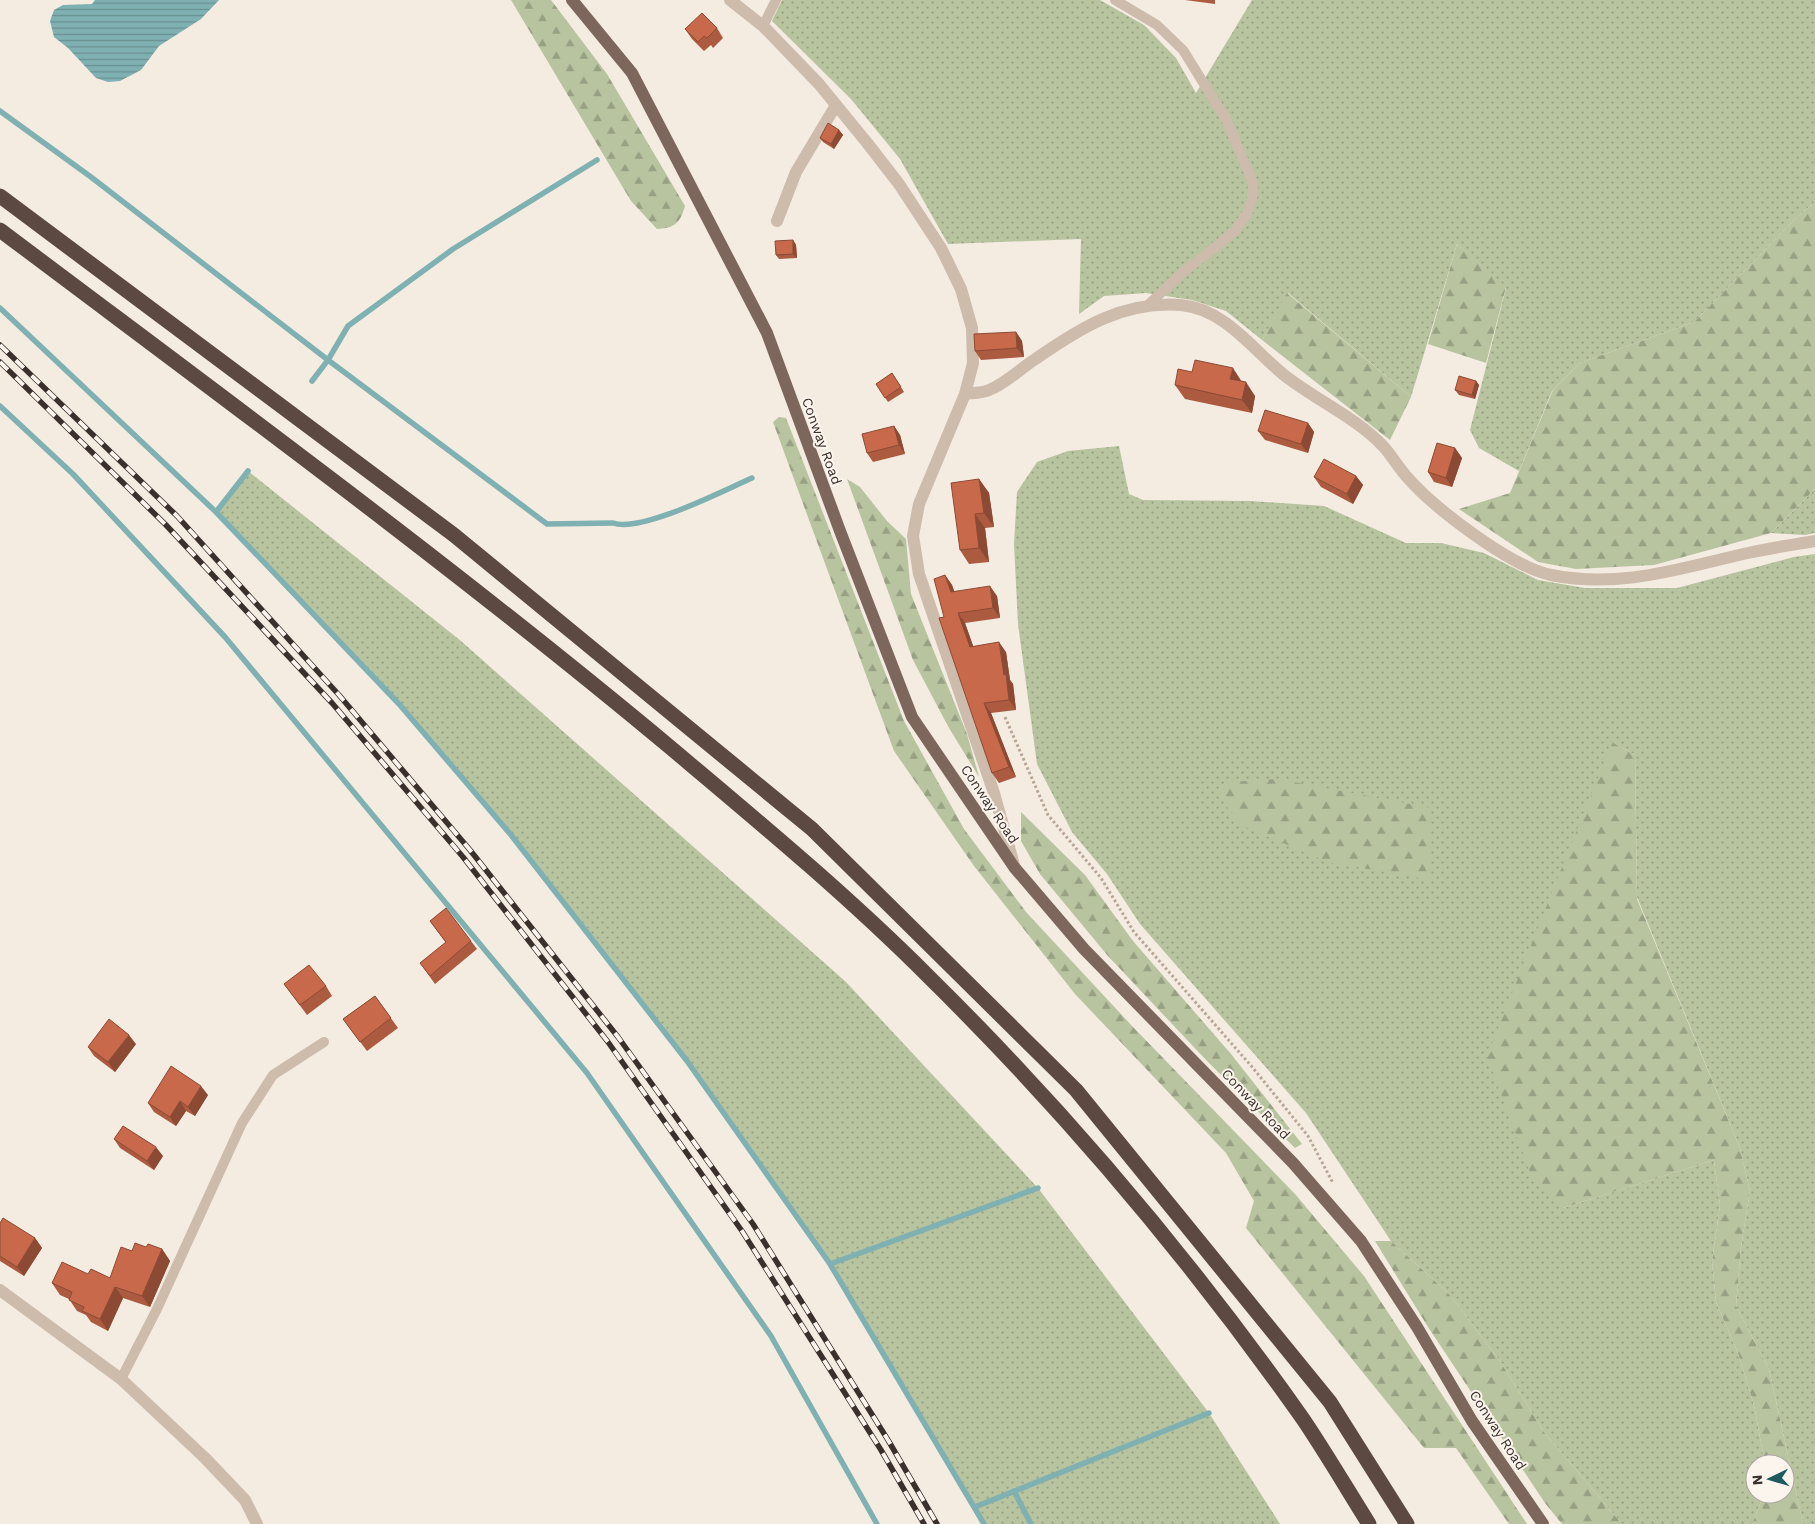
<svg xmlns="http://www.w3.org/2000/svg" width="1815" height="1524" font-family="'Work Sans',sans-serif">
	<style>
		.grass { fill: url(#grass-dots) }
		.forest { fill: url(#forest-firs) }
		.water { fill: url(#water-rules) }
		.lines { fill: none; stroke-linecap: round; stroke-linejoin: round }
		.stream { stroke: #7fb0b2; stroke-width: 5.5 }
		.path { stroke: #b9a596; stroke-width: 3; stroke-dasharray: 2.5 2.5; stroke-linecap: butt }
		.lane { stroke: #cdbbac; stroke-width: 10 }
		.street { stroke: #cdbbac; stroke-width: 12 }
		.primary { stroke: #7d675c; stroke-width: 12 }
		.highway { stroke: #5c4a42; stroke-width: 15 }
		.rail-casing { stroke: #3b302b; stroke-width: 5.5 }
		.rail { stroke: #fbf5ee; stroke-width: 4; stroke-dasharray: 11; stroke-linecap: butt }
		.wall { fill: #ac5a40 }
		.shaded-wall { fill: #8c4a34 }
		.building { fill: #c8694b; stroke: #8c4a34 }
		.labels { text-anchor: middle; stroke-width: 4; stroke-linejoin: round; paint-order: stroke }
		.street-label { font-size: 14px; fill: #3b302b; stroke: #fbf5ee }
	</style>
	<defs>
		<pattern id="grass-dots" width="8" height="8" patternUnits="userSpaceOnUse" patternTransform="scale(1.25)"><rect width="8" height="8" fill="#b8c4a0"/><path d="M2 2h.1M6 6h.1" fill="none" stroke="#97a083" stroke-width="1.8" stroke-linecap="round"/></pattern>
		<pattern id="forest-firs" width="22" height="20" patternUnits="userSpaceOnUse" patternTransform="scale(1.25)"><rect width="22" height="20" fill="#b8c4a0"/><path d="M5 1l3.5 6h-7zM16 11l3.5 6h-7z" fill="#97a083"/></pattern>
		<pattern id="water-rules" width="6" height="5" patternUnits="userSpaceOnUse" patternTransform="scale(1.25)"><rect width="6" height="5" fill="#7fb0b2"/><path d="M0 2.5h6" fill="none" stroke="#699091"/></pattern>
	</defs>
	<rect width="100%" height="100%" fill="#f4ebe1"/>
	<path class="grass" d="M 782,0 L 1100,0 L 1144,25 L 1176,58 L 1196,93 L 1252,0 L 1815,0 L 1815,202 L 1796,218 L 1694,322 L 1580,363 L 1552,391 L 1519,471 L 1479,448 L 1470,430 L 1506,288 L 1457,244 L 1411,397 L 1288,293 L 1262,340 L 1226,311 L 1192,300 L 1146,293 L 1104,296 L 1079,314 L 1081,239 L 948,244 L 900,159 L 851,99 L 772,21 Z
		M 1119,446 L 1129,494 L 1143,500 L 1250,501 L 1324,506 L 1406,543 L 1441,543 L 1484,553 L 1538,580 L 1585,588 L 1677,588 L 1794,557 L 1815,554 L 1815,1524 L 1803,1524 L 1769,1369 L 1736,1306 L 1741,1247 L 1750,1191 L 1740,1148 L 1637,897 L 1635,755 L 1612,742 L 1563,1208 L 1714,1160 L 1720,1206 L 1712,1261 L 1716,1302 L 1738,1353 L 1754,1405 L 1765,1464 L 1755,1464 L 1755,1494 L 1764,1494 L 1752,1524 L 1622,1524 L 1544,1432 L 1500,1361 L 1450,1295 L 1391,1241 L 1306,1113 L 1140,924 L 1107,874 L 1072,832 L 1037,764 L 1018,624 L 1014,544 L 1017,492 L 1037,462 L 1068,451 Z
		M 248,471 L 461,641 L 846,982 L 1038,1188 L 1209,1413 L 1280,1524 L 984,1524 L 830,1264 L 687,1061 L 511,835 L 399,704 L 216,512 Z
		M 1815,489 L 1815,533 L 1805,535 L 1771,533 Z"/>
	<path class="forest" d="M 511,0 L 551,0 L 607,74 L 685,206 C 680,223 675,228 657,229 L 631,201 Z
		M 1815,202 L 1815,489 L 1771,533 L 1654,565 L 1576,569 L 1538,562 L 1459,509 L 1510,493 L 1553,390 L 1580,363 L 1694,322 L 1796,218 Z
		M 1457,244 L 1506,287 L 1486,363 L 1428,344 Z
		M 1287,293 L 1411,397 L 1390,440 L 1262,340 Z
		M 779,417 L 786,418 L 904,721 L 964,829 L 1026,912 L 1133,1027 L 1295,1194 L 1364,1276 L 1527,1524 L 1509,1524 L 1456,1448 L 1424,1448 L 1246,1228 L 1254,1201 L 1226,1153 L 1075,994 L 974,866 L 894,751 L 773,422 Z
		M 847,479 L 860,487 L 887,521 L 906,539 L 911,594 L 967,734 L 979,777 L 949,728 L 913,660 Z
		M 1612,742 L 1635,755 L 1637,899 L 1740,1148 L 1750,1191 L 1741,1247 L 1736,1306 L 1769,1369 L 1803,1524 L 1752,1524 L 1764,1494 L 1785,1494 L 1785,1464 L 1765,1464 L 1754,1405 L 1738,1353 L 1716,1302 L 1712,1261 L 1720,1206 L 1714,1160 L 1563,1208 L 1533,1180 L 1487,1056 Z
		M 1278,779 L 1431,808 L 1431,880 L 1328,862 L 1241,825 L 1215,791 L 1229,782 Z
		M 1021,812 L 1085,875 L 1133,941 L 1231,1054 L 1302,1144 L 1295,1148 L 1207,1061 L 1108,956 L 1040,874 L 1021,841 Z
		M 1375,1241 L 1391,1241 L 1450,1295 L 1500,1361 L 1544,1432 L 1622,1524 L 1562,1524 L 1545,1503 L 1428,1327 Z"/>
	<path class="water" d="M 95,0 L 219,0 L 201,19 L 159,46 L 141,70 L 120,81 L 108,82 L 96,78 L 68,48 L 54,37 L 50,21 L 54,10 L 63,5 L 92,4 Z"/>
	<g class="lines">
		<path class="stream" d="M 0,111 L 91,177 L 328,360 L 312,381
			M 597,160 L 453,249 L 348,326 L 328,360 L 547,524 L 613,523 C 641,533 722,491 752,478
			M 0,308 L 216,512 L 399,704 L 511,835 L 687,1061 L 830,1264 L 984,1524
			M 0,406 L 73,474 L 225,637 L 587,1073 L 771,1336 L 877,1524
			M 216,512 L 248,471
			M 830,1264 L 1038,1188
			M 1014,1491 L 1031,1524
			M 975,1507 L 1209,1413"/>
		<path class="path" d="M 1005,717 L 1048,815 L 1101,878 L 1134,932 L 1253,1068 L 1308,1136 L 1333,1183"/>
		<path class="lane" d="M 1115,0 L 1157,25 L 1183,50 L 1227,121 L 1253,183 L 1252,200 L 1247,214 L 1234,232 L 1181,274 L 1148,305
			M 763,26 L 776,0
			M 121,1379 L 157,1309 L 242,1123 L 273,1075 L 324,1042"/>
		<path class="street" d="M 730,0 L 763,26 L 819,84 L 868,144 L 899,184 L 941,248 L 961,289 L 972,328 L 973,363 L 965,394 L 919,504 L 913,536 L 919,574 L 994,793 L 1014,865
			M 777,221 L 796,172 L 836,105
			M 965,394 C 973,393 982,393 989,390 C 1005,384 1020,369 1034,360 C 1080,328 1122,301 1181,305 C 1225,309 1253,350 1284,375 C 1316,400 1355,417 1383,446 C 1392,456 1398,467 1407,477 C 1434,508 1511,567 1551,575 C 1622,589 1680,568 1748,553 C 1770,548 1792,545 1815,541
			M 0,1290 L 121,1379 L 205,1458 L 245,1500 L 257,1524"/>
		<path class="primary" d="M 572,0 L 632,73 L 767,333 L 840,531 L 912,717 L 1014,867 L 1084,949 L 1293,1163 L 1361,1241 L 1417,1327 L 1472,1421 L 1543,1524"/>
		<path class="highway" d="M 0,196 L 454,535 L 812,829 L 1076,1090 L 1330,1402 L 1407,1524
			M 0,230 C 226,400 454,567 671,748 C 759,822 847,895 928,976 C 1064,1110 1193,1263 1303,1419 C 1326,1453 1347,1489 1369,1524"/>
		<defs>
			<path id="rail" d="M 0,345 L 177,516 L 339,695 L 470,850 L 618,1037 L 753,1224 L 888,1440 L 937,1524
				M 0,362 L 166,525 L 332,703 L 463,857 L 608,1042 L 742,1231 L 881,1450 L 924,1524"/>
		</defs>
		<use href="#rail" class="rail-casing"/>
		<use href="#rail" class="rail"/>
	</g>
	<path class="wall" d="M 1185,0 L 1215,0 L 1215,4 Z
		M 717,28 L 723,38 L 713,48 L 711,45 L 704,51 L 692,39 L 685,29 Z
		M 839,130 L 843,135 L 834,149 L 823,142 L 820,138 Z
		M 793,240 L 796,245 L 797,258 L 779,259 L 776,255 Z
		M 1016,332 L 1022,341 L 1024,357 L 981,360 L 975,351 Z
		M 1192,372 L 1242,381 L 1255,396 L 1252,413 L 1185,399 L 1175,385 Z
		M 892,373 L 904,392 L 888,402 L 876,384 Z
		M 1476,381 L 1479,385 L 1475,399 L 1459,395 L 1455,390 Z
		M 1308,423 L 1314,432 L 1308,453 L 1265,440 L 1258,431 Z
		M 894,426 L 900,435 L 905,454 L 873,462 L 867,453 Z
		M 1455,448 L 1462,458 L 1452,487 L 1434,482 L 1428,472 Z
		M 1356,476 L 1363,485 L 1353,504 L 1321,487 L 1314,477 Z
		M 979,479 L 989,493 L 994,527 L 985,528 L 989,562 L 969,564 L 960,550 Z
		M 945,575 L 952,585 L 954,591 L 997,596 L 1000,618 L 965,623 L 973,646 L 1006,652 L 1010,680 L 1013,684 L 1016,710 L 991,713 L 1016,777 L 999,783 L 992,773 L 944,617 Z
		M 430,921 L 471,941 L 477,949 L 435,984 L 420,963 L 446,943 Z
		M 284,984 L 326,986 L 332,996 L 307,1015 Z
		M 375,996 L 398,1028 L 367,1051 L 343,1019 Z
		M 136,1044 L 115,1072 L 94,1056 L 88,1047 Z
		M 208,1095 L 195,1116 L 186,1111 L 176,1126 L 154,1112 L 148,1103 Z
		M 114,1139 L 163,1156 L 154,1170 L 120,1148 Z
		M 0,1223 L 35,1238 L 42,1248 L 24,1276 L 0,1261 Z
		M 146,1247 L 162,1249 L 170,1261 L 150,1307 L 123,1298 L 108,1331 L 91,1322 L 86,1315 L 77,1311 L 69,1299 L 60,1295 L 52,1283 L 88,1274 L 110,1278 Z"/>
	<path class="shaded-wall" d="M 839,130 L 843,135 L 834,149 L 831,144 Z
		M 793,240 L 796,245 L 797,258 L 793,254 Z
		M 1016,332 L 1022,341 L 1024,357 L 1017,348 Z
		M 1233,368 L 1242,382 L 1230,379 Z
		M 1476,381 L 1479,385 L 1475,399 L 1472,395 Z
		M 1246,382 L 1255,396 L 1252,413 L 1242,400 Z
		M 1308,423 L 1314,432 L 1308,453 L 1301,444 Z
		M 894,426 L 900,435 L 905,454 L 899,445 Z
		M 1455,448 L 1462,458 L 1452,487 L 1446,478 Z
		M 1356,476 L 1363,485 L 1353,504 L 1347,494 Z
		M 979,479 L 989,493 L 994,527 L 984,513 Z
		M 975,514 L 985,528 L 989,562 L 979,548 Z
		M 945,575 L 952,585 L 958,602 L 951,592 Z
		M 990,586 L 997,596 L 1000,618 L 993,608 Z
		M 958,613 L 965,623 L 977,657 L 970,647 Z
		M 999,642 L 1006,652 L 1010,680 L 1013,684 L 1016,710 L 1009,700 L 1004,675 Z
		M 984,703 L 991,713 L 1016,777 L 1009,767 Z
		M 129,1035 L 136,1044 L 115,1072 L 108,1062 Z
		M 201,1086 L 208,1095 L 195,1116 L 188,1107 Z
		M 180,1101 L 186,1111 L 176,1126 L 170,1117 Z
		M 156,1147 L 163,1156 L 154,1170 L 147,1161 Z
		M 35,1238 L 42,1248 L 24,1276 L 17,1267 Z
		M 162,1249 L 170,1261 L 150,1307 L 142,1296 Z
		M 115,1287 L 123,1298 L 108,1331 L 100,1319 Z"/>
	<path class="building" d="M 702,13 L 717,28 L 707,38 L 704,36 L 698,42 L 685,29 Z
		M 828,123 L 839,130 L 831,144 L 820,138 Z
		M 793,240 L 793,254 L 776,255 L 775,241 Z
		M 1016,332 L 1017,348 L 975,351 L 974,334 Z
		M 1195,360 L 1233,368 L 1230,379 L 1246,382 L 1242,400 L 1175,385 L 1178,369 L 1192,372 Z
		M 892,373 L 901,387 L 885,398 L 876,384 Z
		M 1459,376 L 1476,381 L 1472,395 L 1455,390 Z
		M 1265,410 L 1308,423 L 1301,444 L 1258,431 Z
		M 894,426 L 899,445 L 867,453 L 862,434 Z
		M 1437,443 L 1455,448 L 1446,478 L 1428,472 Z
		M 1324,459 L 1356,476 L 1347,494 L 1314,477 Z
		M 979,479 L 984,513 L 975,514 L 979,548 L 960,550 L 951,483 Z
		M 945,575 L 951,592 L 990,586 L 993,608 L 958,613 L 970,647 L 999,642 L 1004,675 L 1006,674 L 1009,700 L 984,703 L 1009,767 L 992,773 L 939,618 L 944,617 L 934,579 Z
		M 446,908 L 471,941 L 430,976 L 420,963 L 446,942 L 430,921 Z
		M 309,965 L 326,986 L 300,1005 L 284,984 Z
		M 375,996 L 391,1018 L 360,1042 L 343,1019 Z
		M 109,1019 L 129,1035 L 108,1062 L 88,1047 Z
		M 171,1066 L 201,1086 L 188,1107 L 180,1101 L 170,1117 L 148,1103 Z
		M 123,1126 L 156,1147 L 147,1161 L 114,1139 Z
		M 3,1218 L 35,1238 L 17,1267 L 0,1256 L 0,1223 Z
		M 135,1243 L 146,1247 L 148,1244 L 162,1249 L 142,1296 L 115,1287 L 100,1319 L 82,1311 L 84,1307 L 69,1300 L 72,1292 L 52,1283 L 62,1262 L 88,1274 L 91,1269 L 110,1278 L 121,1247 L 132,1251 Z"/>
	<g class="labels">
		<g class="street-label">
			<text transform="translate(822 441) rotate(70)" y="5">Conway Road</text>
			<text transform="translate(990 804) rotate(56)" y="5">Conway Road</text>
			<text transform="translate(1256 1104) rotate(46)" y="5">Conway Road</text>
			<text transform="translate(1498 1430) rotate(57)" y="5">Conway Road</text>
		</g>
	</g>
	<g transform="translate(1770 1479) rotate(265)"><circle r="24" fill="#fbf5ee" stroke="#aea6a0"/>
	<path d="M0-4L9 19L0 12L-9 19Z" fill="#1f5a5e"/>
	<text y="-8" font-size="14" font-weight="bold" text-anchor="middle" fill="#3b302b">N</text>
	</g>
</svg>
